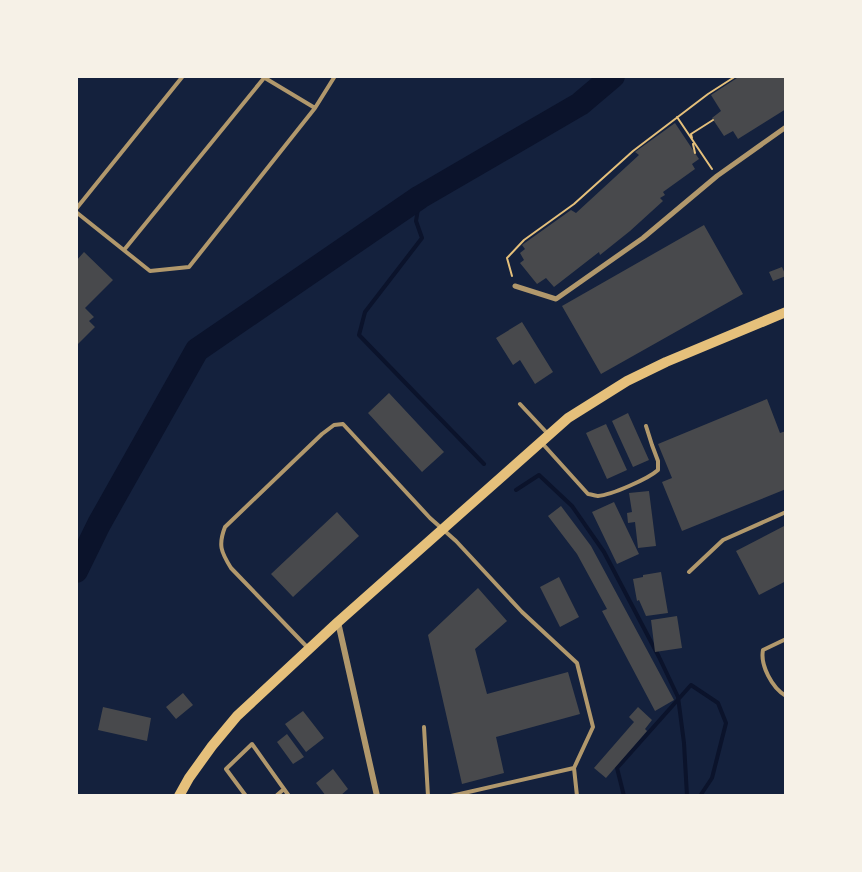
<svg xmlns="http://www.w3.org/2000/svg" width="862" height="872" viewBox="0 0 862 872" font-family="'PT Sans Narrow',sans-serif">
<rect width="100%" height="100%" fill="#14213d"/>
<g fill="none" stroke-linecap="round" stroke-linejoin="round">
<!-- stream -->
<path stroke="#0b132b" stroke-width="4" d="M420 197 416 221 422 238 365 312 359 335 484 464
M516 490 539 475 572 506 604 552 659 657 678 697 684 743 687 796
M624 796 617 768 691 685 718 703 726 723 712 778 700 796"/>
<!-- river -->
<path stroke="#0b132b" stroke-width="24" d="M76 571 99 524 197 350 420 197 580 104 613 76"/>
</g>
<!-- building -->
<path fill="#48494c" d="M740 76H786V109L738 139 733 131 724 136 712 118 721 111 711 95Z
M675 123 699 159 692 164 695 169 663 192 665 195 660 198 663 201 630 231 600 255 599 252 554 287 546 278 537 284 520 263 524 260 520 253 525 249 522 245 571 210 576 213 639 155 635 152Z
M704 225 743 294 601 374 562 306Z
M84 252 113 280 85 308 94 317 89 321 95 327 76 346V261Z
M782 267 786 276 773 281 769 272Z
M522 322 553 372 535 384 520 360 513 365 496 338Z
M389 393 444 452 422 472 368 413Z
M767 399 780 433 786 431V489L682 531 662 482 672 478 658 444Z
M628 413 649 460 633 467 612 421Z
M606 424 627 470 607 479 586 433Z
M649 491 656 546 638 548 635 522 628 523 627 513 632 512 629 493Z
M614 502 639 554 617 564 592 512Z
M561 506 591 546 674 700 655 711 602 611 607 609 577 554 548 516Z
M337 512 359 536 293 597 271 574Z
M786 525V581L759 595 736 551Z
M661 572 668 613 646 616 639 600 637 601 633 579 643 577V575Z
M559 577 579 617 560 627 540 587Z
M478 588 507 621 475 649 487 694 568 672 580 714 496 737 504 773 462 784 428 635Z
M677 616 682 648 655 652 651 620Z
M183 693 193 705 176 719 166 707Z
M103 707 151 718 147 741 98 730Z
M638 707 652 720 645 729 647 731 606 778 594 768 634 722 629 717Z
M303 711 324 738 306 752 285 724Z
M287 734 304 757 293 764 277 742Z
M333 769 348 789 340 796H326L316 783Z"/>
<g fill="none" stroke-linecap="round" stroke-linejoin="round">
<!-- path -->
<path stroke="#e5c07b" stroke-width="2" d="M677 117 712 169
M692 138 691 134 713 120
M693 144 695 153
M512 276 507 258 524 240 574 204 633 151 708 94 736 76"/>
<!-- service -->
<path stroke="#b1986c" stroke-width="4" d="M265 78 315 108
M76 209 183 76
M76 212 150 271 189 267 315 108 335 76
M124 250 264 78
M520 404 548 434
M541 442 588 494C589 494 597 496 598 496 611 495 648 479 658 470V461L652 445 646 426
M689 572 723 540 786 512
M786 639 763 650C760 665 772 688 786 696
M308 648 231 568C221 552 218 545 225 527L322 434 334 425 343 424 430 518 456 541 522 612 577 663 593 727 574 768 577 796
M424 727 428 796
M246 796 226 769 252 744 289 796
M276 796 284 789
M451 796 574 768"/>
<!-- pedestrian -->
<path stroke="#b1986c" stroke-width="5" d="M515 286 556 299 643 238 717 176 786 127"/>
<!-- minor -->
<path stroke="#b1986c" stroke-width="6" d="M338 622 377 796"/>
<!-- secondary -->
<path stroke="#e5c07b" stroke-width="10" d="M179 796 189 778 212 746 237 716 338 622 568 418 627 381 666 362 786 312"/>
<!-- rail -->
<path stroke="#918062" stroke-width="4" d="M784 796 786 795"/>
</g>
<!-- border -->
<rect width="862" height="872" fill="none" stroke="#f6f1e7" stroke-width="156"/>
</svg>
